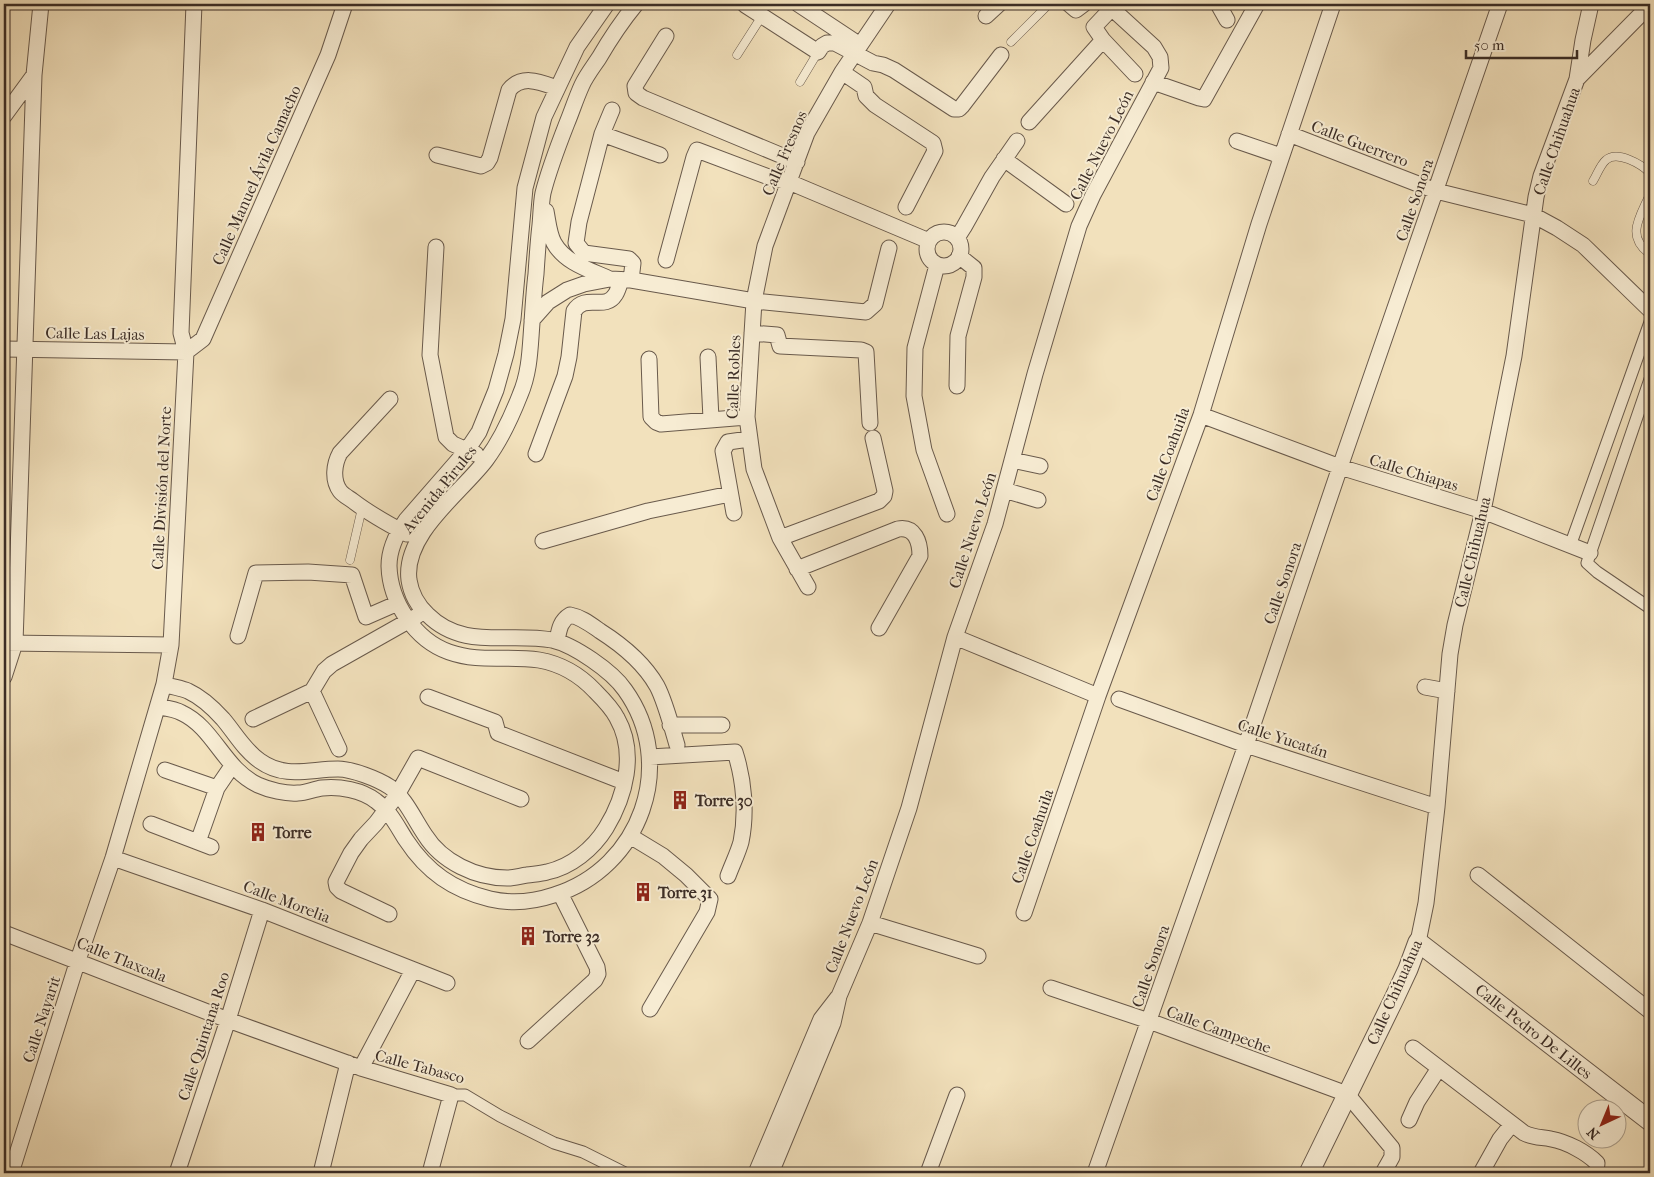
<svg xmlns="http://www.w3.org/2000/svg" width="1654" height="1177" viewBox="0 0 1654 1177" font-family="'IM FELL French Canon',serif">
<rect width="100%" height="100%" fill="#f2e1bc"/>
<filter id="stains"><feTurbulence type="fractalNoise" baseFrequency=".004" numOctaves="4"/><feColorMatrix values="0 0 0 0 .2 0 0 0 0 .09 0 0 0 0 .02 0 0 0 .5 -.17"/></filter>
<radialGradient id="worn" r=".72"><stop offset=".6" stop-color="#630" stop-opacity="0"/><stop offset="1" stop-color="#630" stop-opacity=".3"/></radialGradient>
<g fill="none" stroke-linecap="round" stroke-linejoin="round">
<!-- service casing -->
<g stroke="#695a4c" stroke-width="9">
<path id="service" d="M1011 42 1049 4
M737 55 762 16
M800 82 818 52
M1593 181C1597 175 1600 165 1606 160 1617 150 1641 164 1650 173
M1650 194C1640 217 1625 236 1650 254
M350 560 362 508"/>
</g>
<!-- pedestrian casing -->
<g stroke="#695a4c" stroke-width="13">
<path id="pedestrian" d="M1650 379 1587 563 1597 572 1650 608
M1570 546 1650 322
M451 1095H465L500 1116 554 1143 583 1152 625 1173"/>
</g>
<!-- minor casing -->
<g stroke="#695a4c" stroke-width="17">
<path id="minor" d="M798 4 860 45
M1069 4 1076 10 1084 4
M1218 4 1227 20
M745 5 818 52 822 46 827 43H835L873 63 883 65 894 70 954 109H959L962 106 1001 55
M1112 8 1094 27 1103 40 1135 74
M986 16 999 4
M666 36 635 86 636 93 643 98 797 162
M842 72 864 87 866 96 875 105 933 143 935 151 906 207
M1577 79 1650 5
M1153 82 1199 98 1204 99 1257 4
M612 110 602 134 579 222 576 243 584 253 629 259 633 263 631 280
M4 116 34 75
M1029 122 1103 40
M602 134 660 155
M1289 134 1436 191 1533 215 1557 228 1583 245 1650 310
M1237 141 1281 156
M437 155 481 166 487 163 490 158 509 90C522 74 540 82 557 88
M1004 159 1066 204
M546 211C548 221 549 234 554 243 565 263 590 270 610 279
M927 249a17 17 0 1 1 34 0a17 17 0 1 1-34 0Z
M957 238 964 227 992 177 1017 141
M436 247 430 355 446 437 453 444 476 454
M666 260 694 157 697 150 774 179 789 182 929 241
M937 265 915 348 914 396 924 450 947 514
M532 320 548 302 567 290 584 284 610 279 631 280 754 301 866 312 875 304 889 248
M752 333 777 335 780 346 861 350 866 352 870 423
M4 349 186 352 203 339 328 55 345 4
M708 357 711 419
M649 359 651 417 656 422 661 424 747 417
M957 386 958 336 974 277V268L959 256
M390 399 340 453C334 464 332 480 340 491 343 495 349 498 353 501 370 514 388 524 407 534
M1201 415 1340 467 1483 511 1590 553
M536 454 565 376 569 357 574 311C585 293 605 311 615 295 618 291 619 285 621 281
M1012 460 1040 466
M1004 490 1038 500
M734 513 723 451 728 442 749 439
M780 538 879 501 884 496 885 491 873 438
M543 541 648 511 730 494
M797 569 898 529C915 526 920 542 920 556L879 628
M808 587 780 538 754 469 747 417 754 301 765 246 807 133 842 72 888 4
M238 636 256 573 308 572 352 575 366 617 398 603
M955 637 1098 696
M557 641C559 630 560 621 570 615 581 617 590 624 600 631 622 645 644 663 657 686 665 701 672 728 677 745
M4 643 171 645
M4 677 15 643 34 75 41 4
M164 684C172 687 181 688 188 691 201 697 214 709 223 719 235 733 244 750 260 761 285 779 310 769 338 769 352 769 378 779 390 787 406 799 414 819 425 835 442 862 476 878 507 878 514 878 520 876 527 875 533 874 540 874 547 872 571 867 593 849 606 828 625 797 637 753 617 718 612 708 603 699 595 691 579 674 562 664 539 660 508 655 480 663 449 652 415 640 390 602 389 566 389 550 397 533 406 520L467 450 479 432 496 390 506 354 513 319 525 188 544 117 577 47 607 4
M1425 687 1447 691
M312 691 339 749
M428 697 495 722 498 733 624 782
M1119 699 1246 745 1437 807
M159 707C166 708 175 709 182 713 214 728 224 769 258 785 269 790 286 794 298 793 306 793 314 789 322 788 339 786 362 790 376 801 390 811 397 826 406 840 427 872 453 890 490 899 512 904 533 902 554 895 641 868 678 764 625 690 612 671 574 645 552 640 508 632 463 650 428 615 418 606 411 593 409 580 403 534 461 493 486 460 501 440 511 418 520 395 530 372 530 348 532 323 533 307 534 290 536 274 537 258 538 242 540 225 541 215 541 203 543 193 549 169 558 146 567 123 572 111 576 98 582 85 586 76 593 67 599 58 610 39 622 21 636 4
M253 719 312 691 324 671 332 664 417 616
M670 725H722
M650 757 735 752C744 780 747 813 741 842 738 853 732 865 728 876
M165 770 217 788
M151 824 211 847
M630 836 663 856 686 875 710 899 707 912 650 1009
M198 842 217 788 232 766
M113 858 262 910 447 983
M1478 875 1650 1011
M1024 913 1098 696 1201 415 1259 224 1333 4
M389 914 341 891 337 887 336 882 351 853 361 839 376 823 397 795 418 758 521 799
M870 923 978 956
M4 933 228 1020 361 1068 451 1095 430 1173
M1418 942 1426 903 1437 807 1450 654 1455 625 1483 511 1514 356 1536 197 1541 176 1577 79 1583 40 1591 4
M1051 988 1149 1021 1347 1094 1392 1148V1157L1383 1173
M528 1041 595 980 598 974 597 967 560 893
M1413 1048 1524 1133C1534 1138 1542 1137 1551 1139 1567 1142 1586 1152 1597 1163L1596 1173
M361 1068 413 970
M1409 1120 1417 1102 1439 1068
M11 1173 78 960 113 858 164 684 171 645 186 352 181 333 194 4
M177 1173 228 1020 262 910
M321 1173 348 1063
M756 1173 821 1019 838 997
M771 1173 833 1023 839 996 870 923 909 808 955 637 995 524 1035 374 1079 226 1093 195 1161 68 1160 57 1154 47 1107 4
M928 1173 957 1095
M1095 1173 1246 745 1340 467 1500 4
M1481 1173 1500 1139 1512 1124"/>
</g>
<!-- tertiary casing -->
<g stroke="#695a4c" stroke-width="21">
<path id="tertiary" d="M1309 1173 1394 999 1408 969 1418 942 1650 1121"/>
</g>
<!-- service -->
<use href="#service" stroke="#f7ecd3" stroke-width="8"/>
<!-- pedestrian -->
<use href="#pedestrian" stroke="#f7ecd3" stroke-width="11"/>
<!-- minor -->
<use href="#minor" stroke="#f7ecd3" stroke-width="15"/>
<!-- tertiary -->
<use href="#tertiary" stroke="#f7ecd3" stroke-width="19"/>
</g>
<!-- icons -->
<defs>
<g id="building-bare" transform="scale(1.5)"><path d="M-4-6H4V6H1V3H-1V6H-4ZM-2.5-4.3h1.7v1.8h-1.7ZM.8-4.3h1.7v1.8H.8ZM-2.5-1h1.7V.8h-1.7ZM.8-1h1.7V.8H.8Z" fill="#8f2418" stroke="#f7ecd3" stroke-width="2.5" paint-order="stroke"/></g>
</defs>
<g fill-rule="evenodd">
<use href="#building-bare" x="680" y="800"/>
<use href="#building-bare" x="258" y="832"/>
<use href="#building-bare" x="643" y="892"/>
<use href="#building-bare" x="528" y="936"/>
</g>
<g text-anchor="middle" stroke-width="4" stroke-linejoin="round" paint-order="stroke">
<!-- street labels -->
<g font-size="16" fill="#3b2d26" stroke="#f7ecd3">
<text transform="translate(1556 141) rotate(-71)" y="6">Calle Chihuahua</text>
<text transform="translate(1360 143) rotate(21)" y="6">Calle Guerrero</text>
<text transform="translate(1101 145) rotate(-63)" y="6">Calle Nuevo León</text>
<text transform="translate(784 153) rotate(-67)" y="6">Calle Fresnos</text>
<text transform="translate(256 175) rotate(-66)" y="6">Calle Manuel Ávila Camacho</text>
<text transform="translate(1414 200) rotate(-71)" y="6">Calle Sonora</text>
<text transform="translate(95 333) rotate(1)" y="6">Calle Las Lajas</text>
<text transform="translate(733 377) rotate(-88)" y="6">Calle Robles</text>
<text transform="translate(1167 454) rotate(-70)" y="6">Calle Coahuila</text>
<text transform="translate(1414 472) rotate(17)" y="6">Calle Chiapas</text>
<text transform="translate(161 488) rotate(-87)" y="6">Calle División del Norte</text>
<text transform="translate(439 489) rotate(-51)" y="6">Avenida Pirules</text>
<text transform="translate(972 530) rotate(-72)" y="6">Calle Nuevo León</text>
<text transform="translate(1472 552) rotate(-77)" y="6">Calle Chihuahua</text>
<text transform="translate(1282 583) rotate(-71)" y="6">Calle Sonora</text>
<text transform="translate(1283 738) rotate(18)" y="6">Calle Yucatán</text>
<text transform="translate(1032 836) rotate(-71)" y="6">Calle Coahuila</text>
<text transform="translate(287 901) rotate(21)" y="6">Calle Morelia</text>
<text transform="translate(851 916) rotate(-69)" y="6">Calle Nuevo León</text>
<text transform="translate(122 959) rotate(22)" y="6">Calle Tlaxcala</text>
<text transform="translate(1150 966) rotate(-71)" y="6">Calle Sonora</text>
<text transform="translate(1394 992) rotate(-66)" y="6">Calle Chihuahua</text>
<text transform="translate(41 1019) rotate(-72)" y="6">Calle Nayarit</text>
<text transform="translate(1219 1029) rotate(20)" y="6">Calle Campeche</text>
<text transform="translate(1534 1031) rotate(38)" y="6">Calle Pedro De Lilles</text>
<text transform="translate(203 1036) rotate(-72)" y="6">Calle Quintana Roo</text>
<text transform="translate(420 1066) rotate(15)" y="6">Calle Tabasco</text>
</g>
<!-- poi labels -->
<g font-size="16" font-weight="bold" fill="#3b2d26" stroke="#f7ecd3" text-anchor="start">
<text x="695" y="806">Torre 30</text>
<text x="273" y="838">Torre</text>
<text x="658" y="898">Torre 31</text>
<text x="543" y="942">Torre 32</text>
</g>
</g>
<!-- margin -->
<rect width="1654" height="1177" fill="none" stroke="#f2e1bc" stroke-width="20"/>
<rect x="5" y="5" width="1644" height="1167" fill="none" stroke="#3b2d26" stroke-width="2.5"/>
<rect x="10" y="10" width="1634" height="1157" fill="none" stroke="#3b2d26"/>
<!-- north arrow -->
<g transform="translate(1602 1124) rotate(224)"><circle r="24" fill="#f7ecd3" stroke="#aca08e"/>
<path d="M0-4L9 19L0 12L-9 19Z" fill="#8f2418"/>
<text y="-8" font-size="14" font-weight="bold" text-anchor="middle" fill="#3b2d26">N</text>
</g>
<!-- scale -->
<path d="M1466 50v8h111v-8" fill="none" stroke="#3b2d26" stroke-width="2.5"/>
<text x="1474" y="50" font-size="15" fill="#3b2d26" stroke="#f7ecd3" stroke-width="4" paint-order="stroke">50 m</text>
<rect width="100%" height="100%" filter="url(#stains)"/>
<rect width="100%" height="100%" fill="url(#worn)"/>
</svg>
